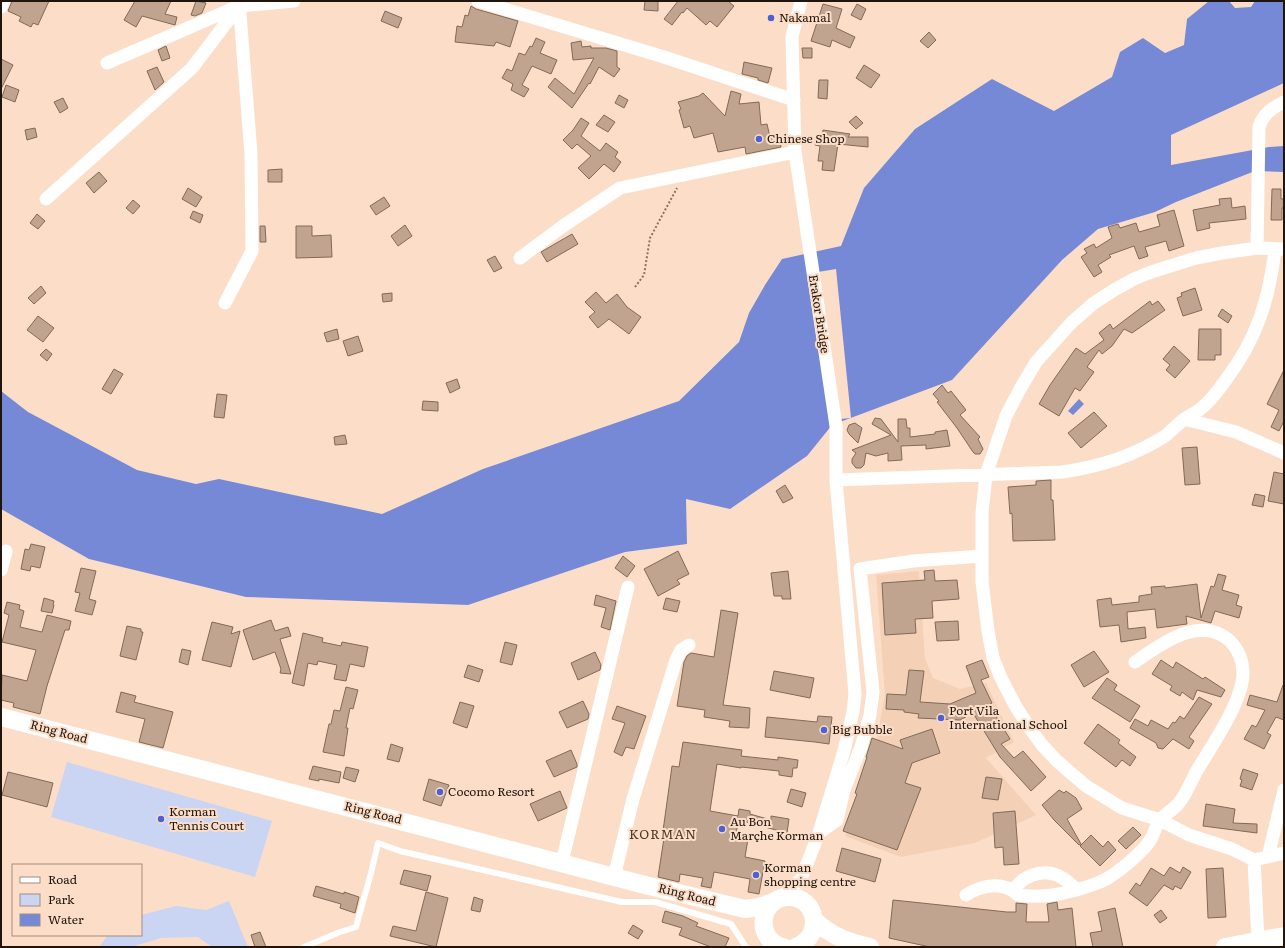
<svg xmlns="http://www.w3.org/2000/svg" width="1285" height="948" viewBox="0 0 1285 948" font-family="Literata,serif">
<rect width="100%" height="100%" fill="#fcdec8"/>
<!-- built -->
<path fill="#f4d0b6" d="M919 571 925 658 933 678 960 689 986 683 1014 742 986 758 1036 815 975 843 901 857 845 836 873 762 885 694 876 575Z"/>
<!-- green -->
<path fill="#cad4f3" d="M67 762 272 821 255 877 51 817Z
M229 901 248 947H212L198 937 161 938 131 947H99L108 935H141V915L176 906 206 910Z"/>
<!-- water -->
<path fill="#7589d7" d="M1209 1H1229L1235 8 1251 7 1255 1H1284V83L1171 135V165L1269 147 1284 146V172L1255 171 1176 202 1155 212 1098 229 1062 260 952 380 832 425 807 456 730 509 686 499 687 544 625 552 468 605 246 597 89 559 1 509V391L28 412 137 470 196 484 219 479 382 514 483 469 679 401 739 342 749 313 765 285 782 259 841 246 864 188 915 129 992 79 1054 111 1112 77 1120 52 1143 38 1165 53 1184 45 1187 19Z
M1079 399 1084 404 1073 415 1068 411Z"/>
<!-- pier -->
<path fill="#fcdec8" d="M836 269 851 418 829 420 812 273Z"/>
<!-- building -->
<path fill="#c0a490" stroke="#836a56" d="M12 1H49L38 25 33 23 31 27 19 21 21 17 8 11Z
M135 1H171L165 14 177 17 175 25 142 16 136 27 124 20Z
M196 1 206 3 202 13 195 16 191 15Z
M645 1H658V11L644 10Z
M678 1H728L734 6 717 27 710 21 706 25 687 8 683 13 682 12 672 25 664 19Z
M823 4 842 9 836 28 855 37 850 48 832 40 830 47 811 41Z
M857 4 866 9 861 20 851 15Z
M471 6 476 9 518 21 510 47 496 42 494 46 455 42 457 26 462 27 465 15 468 16Z
M385 11 402 18 398 28 381 21Z
M929 32 936 40 928 48 920 41Z
M536 38 545 42 540 53 557 60 551 74 532 66 522 85 529 89 524 97 511 90 513 84 502 78 507 69 512 71 519 53 525 55 530 46 532 47Z
M581 41 582 47 591 46V48H606L617 51V67L620 69 614 77 599 67 590 84 589 83 572 108 548 87 555 78 574 94 594 58 573 60 571 43Z
M166 46 170 58 162 61 158 50Z
M802 48H812V58H803Z
M1 59 13 65 1 89Z
M744 62 772 68 768 83 758 80V78L742 74Z
M864 65 880 75 871 88 856 78Z
M157 67 164 82 155 90 147 71Z
M819 80H828L827 99 818 98Z
M6 85 19 90 15 102 2 97Z
M731 91 741 94 739 104 759 102 761 125 767 124 770 137 779 136 781 147 746 154 745 147 718 152 713 133 694 138 690 126 684 128 679 110 681 109 678 102 699 96 703 93 725 116Z
M619 95 628 100 624 108 615 103Z
M63 98 68 108 60 113 54 102Z
M604 115 615 122 608 132 596 125Z
M856 116 863 123 856 129 849 122Z
M581 118 589 123 581 136 600 151 606 143 618 152 615 157 621 162 614 172 604 164 589 179 578 168 591 156 577 144 572 149 563 140 573 130Z
M35 128 37 137 27 140 25 130Z
M823 130 850 134 848 137H868V147L838 144 834 171 822 170 823 161H818L820 146 815 145 816 136 822 137Z
M282 169V182H268V170Z
M99 172 107 181 94 193 86 183Z
M188 188 202 197 196 207 182 199Z
M1272 189H1281V199H1284V208H1282V220H1271Z
M384 197 390 206 376 215 370 206Z
M1231 198 1232 208 1245 206 1246 219 1209 223 1210 228 1197 231 1193 210 1220 205 1219 199Z
M133 200 140 206 133 214 126 208Z
M1174 210 1184 246 1169 251 1166 241 1145 247 1148 256 1139 259 1134 246 1109 255 1111 257 1098 265 1102 272 1094 277 1081 257 1087 253 1084 249 1094 244 1096 248 1112 238 1108 227 1118 224 1120 228 1136 223 1139 232 1160 226 1157 215Z
M193 211 203 215 200 223 190 218Z
M37 214 45 221 38 229 30 223Z
M405 225 412 236 398 246 391 236Z
M260 226H265L266 242H260Z
M296 226H312V236L331 235 332 257 296 258Z
M572 234 578 244 547 262 541 252Z
M495 256 502 268 494 272 487 260Z
M41 286 46 293 34 304 28 298Z
M1195 288 1202 310 1183 316 1177 298 1182 296 1181 293Z
M596 292 606 303 617 294 627 307 641 317 629 334 609 319 598 328 589 317 595 312 585 302Z
M392 293V301L383 302 382 294Z
M1150 301 1152 305 1158 301 1165 310 1132 333 1124 329 1112 346 1102 354 1099 350 1087 367 1094 372 1080 391 1075 388 1059 416 1039 404 1050 385 1076 348 1085 354 1104 340 1099 333 1110 324 1113 329Z
M1222 309 1232 316 1228 323 1218 316Z
M38 316 54 328 43 342 27 330Z
M337 329 339 339 327 342 324 333Z
M1199 329H1221V355H1215V360H1198Z
M358 336 363 351 348 356 343 341Z
M1174 346 1190 361 1175 378 1166 370 1170 365 1163 359Z
M46 349 52 354 47 361 40 355Z
M114 369 123 374 111 394 102 389Z
M1284 370V421L1279 431 1271 427 1279 410 1267 404Z
M457 379 460 388 450 393 446 383Z
M942 385 948 393 951 391 966 410 960 415 980 437 978 439 983 449 980 454H975L973 452 957 428 937 402 939 401 933 394Z
M217 394 227 395 224 418 214 417Z
M423 401 438 402V411L422 410Z
M1094 412 1107 426 1081 448 1068 433Z
M875 418 881 419 898 442V419H906L907 428H910V437L935 434V432L947 430 950 446 926 449V445L901 446 902 460 888 461V453L876 456 866 453 864 465 861 468H856L852 463V459L856 453 852 450 891 435 872 424Z
M855 423 862 428 858 443 849 434 847 430 849 425Z
M345 435 347 444 335 445 334 437Z
M1197 447 1200 484 1185 485 1182 448Z
M1274 472 1284 474V504L1268 501Z
M1051 480V500H1053L1055 540 1013 541 1012 513 1010 514 1008 487 1036 485V481Z
M785 485 793 498 783 503 776 491Z
M1255 494 1265 496 1263 507 1252 505Z
M31 544 45 547 40 568 31 566 30 571 21 569 25 549 29 550Z
M678 551 689 574 677 580 680 584 658 596 644 569Z
M623 556 635 566 627 577 615 568Z
M81 568 96 571 89 599 96 601 92 615 75 611 80 593 75 592Z
M934 570 935 581 957 580 959 599 932 601 933 618 915 619 916 633 885 635 882 583 925 580 924 571Z
M788 571 791 599H782V596H774L771 573Z
M1218 574 1226 576 1222 590 1239 595 1236 605 1242 607 1239 618 1215 611 1211 623 1186 616 1187 624 1157 628 1155 609 1127 612 1128 629 1145 627 1146 638 1121 642 1119 625 1100 627 1097 600 1111 598 1112 605 1139 602V596L1152 594 1151 587 1165 586V588L1197 584 1201 618 1211 586 1214 587Z
M596 595 616 601 610 630 601 627 606 608 594 605Z
M44 598 54 601 53 605H54L52 613 41 611Z
M666 598 680 601 677 612 663 609Z
M7 602 20 605 19 609 24 611 20 627 42 632 47 615 71 621 69 630H65L47 686 40 714 13 707 14 703 1 700 2 675 27 681 36 650 2 642 9 615 4 613Z
M721 610 738 613 723 705 750 708 749 728 729 727 730 721 704 717 705 710 677 706 684 662 687 656 691 653 714 657Z
M271 620 275 631 288 627 291 636 280 639 291 674 280 673 281 669 275 652 253 660 243 630Z
M958 621 959 640 937 641 935 622Z
M212 622 233 627 231 634 240 631 231 667 202 660Z
M127 626 141 629V632H143L136 660 120 656Z
M303 633 323 638 322 642 341 646 342 642 368 647 364 667 350 664 346 681 334 679 337 665 318 661 317 665 308 663 304 686 292 683Z
M505 642 517 645 512 665 500 662Z
M182 649 191 651 188 665 179 662Z
M1094 651 1109 672 1084 687 1071 665Z
M595 652 601 665 600 670 578 680 571 663Z
M982 660 989 677 981 680 992 703 989 705 1010 739 1001 744 1014 758 1023 751 1046 777 1031 791 1000 757 973 713 960 720 918 718 919 714 904 712V710L886 709 887 694 906 695 909 670 924 671 920 702 950 704 976 693 966 666Z
M1161 660 1173 668 1176 662 1203 679 1205 677 1225 690 1221 697 1197 690 1193 700 1182 692 1180 696 1170 690 1172 686 1152 674Z
M468 665 483 670 479 682 464 677Z
M774 671 814 678 810 698 770 690Z
M1107 678 1117 685 1114 690 1140 706 1130 722 1092 698Z
M1283 685 1284 686V720L1276 717 1267 733 1271 735 1264 749 1244 739 1252 725 1256 727 1265 710 1247 705 1250 695 1277 702Z
M346 687 358 690 353 709 350 708 346 728H348L344 756 323 752 329 724H331L334 710 340 711Z
M121 692 136 696 134 702 173 712 163 748 139 742 145 719 116 712Z
M1199 697 1212 704 1189 737 1194 741 1189 749 1173 739 1163 749 1158 748 1156 743 1130 728 1135 719 1148 726 1151 720 1168 729 1173 722 1175 723 1180 716 1184 719Z
M583 701 589 714 588 719 567 728 559 712Z
M460 702 474 706 467 728 453 723Z
M617 706 646 716 634 749 626 747 622 756 614 752 625 723 612 719Z
M818 716 832 717 829 744 815 742 765 737 767 717 817 722Z
M1098 724 1120 740 1118 743 1136 757 1130 766 1122 760 1116 767 1084 743Z
M932 729 940 753 912 763 905 783 921 788 897 850 843 831 857 794 855 793 867 757H866L872 738 903 749 900 740Z
M683 742 742 750 741 756 778 760V757L798 760 797 768H793L792 777 779 775V771L741 767V768L717 764 710 811 738 816 739 809 750 811V814L771 820V816L789 819 787 833 739 820 735 837 748 839 745 857 765 861 759 894 748 892 750 879 714 872 711 888 701 886 703 878 680 874 679 882 658 877 664 838H662L672 766 679 767Z
M391 744 403 748 399 762 387 759Z
M571 750 577 764V767L554 777 546 761Z
M313 766 341 772 339 783 319 779V781L309 779Z
M346 767 359 770 355 782 343 778Z
M1243 769 1258 774 1252 790 1240 786 1242 780 1240 779Z
M8 772 53 783 47 807 2 795Z
M986 777 1002 779 998 800 982 798Z
M429 779 449 785 441 806 423 800Z
M791 789 806 793 802 807 787 802Z
M1059 790 1064 793 1066 791 1076 798 1082 809 1067 819 1081 844 1079 845 1054 820 1042 805Z
M560 791 567 808 538 821 530 804Z
M1206 804 1235 809 1233 823 1257 824V833L1203 826Z
M1015 811 1019 864 1004 865 1003 847 995 848 993 813Z
M1133 827 1141 835 1126 849 1118 841Z
M1091 835 1103 847 1108 841 1116 850 1100 866 1080 846Z
M842 848 881 859 875 882 836 871Z
M1170 867 1180 873 1183 867 1191 872 1181 889 1175 886 1173 890 1164 885 1147 906 1129 893 1136 883 1140 886 1151 868 1164 876Z
M1223 868 1226 917 1208 918 1206 869Z
M404 870 431 876 427 891 400 884Z
M316 886 344 894V892L359 897 355 913 340 908 341 904 313 896Z
M426 892 448 898 436 947 390 936 393 926 416 931Z
M474 897 483 900 480 912 471 910Z
M893 900 1007 912H1016V903L1027 904 1026 922H1049L1047 904 1057 902 1058 910 1072 908 1076 947H930L889 938Z
M1115 908 1123 947H1093L1090 933 1102 931 1098 912Z
M1161 910 1167 918 1160 923 1154 915Z
M665 911 683 916 698 923 696 926 729 938 725 947H711L679 935 682 928 662 922Z
M633 925 643 931 638 939 628 933Z
M260 932 266 947H255L251 935Z"/>
<g fill="none" stroke-linecap="round" stroke-linejoin="round">
<!-- path -->
<path stroke="#867364" stroke-width="2" stroke-dasharray="2 2" stroke-linecap="butt" d="M635 287 644 275 650 238 677 188"/>
<!-- service -->
<path stroke="#fff" stroke-width="6" d="M304 947 340 932 356 927 371 873 378 843 400 851 622 902H655L731 924 746 947"/>
<!-- minor -->
<path stroke="#fff" stroke-width="13" d="M478 1 664 57 794 100
M1 7 4 1
M107 63 239 6 294 1
M46 199 192 68 239 6
M1257 248 1259 127C1263 114 1272 108 1284 102
M1284 249 1257 248 1222 253 1196 258 1151 272 1134 279 1114 290 1094 303 1072 322 1036 362 1019 391 1006 416 986 475 982 513V582L988 631 993 658 1001 678 1016 707 1029 727 1042 745 1057 761 1086 786 1122 808 1160 820 1189 835 1232 849 1254 860 1284 853
M520 258 563 226 620 188 795 152
M225 303 252 251 251 154 239 1
M1184 419 1236 432 1284 453
M836 480 1062 472C1098 467 1134 456 1165 436 1171 431 1177 425 1183 420 1188 416 1194 414 1199 410 1209 403 1218 391 1225 381 1257 339 1269 300 1275 249
M1 570 6 551
M819 833 837 820 844 790 861 747 870 715 873 692 860 569 913 561 982 556
M1268 857 1284 790
M1254 860 1258 941
M562 862 628 587
M614 877 633 799 676 660 681 650 689 645
M1014 890C1022 876 1043 868 1059 876 1066 879 1071 885 1077 890
M966 895C971 892 976 889 981 888 993 884 1009 885 1018 895 1043 898 1059 895 1083 888 1092 885 1100 883 1108 878 1121 870 1143 852 1151 839 1154 833 1156 826 1160 820 1165 814 1173 810 1178 804 1186 795 1191 782 1196 772 1211 747 1242 703 1243 674 1243 662 1239 650 1230 641 1200 614 1161 644 1135 662
M781 898 801 879 819 833 844 751 853 712 855 694 836 480V426L795 152 792 37 801 1"/>
<!-- secondary -->
<path stroke="#fff" stroke-width="18" d="M1 717 645 885 745 909 759 907 773 902
M814 920C831 936 848 942 870 947
M783 947C754 940 759 898 788 897 818 896 824 938 795 947
M1225 947 1284 936"/>
</g>
<!-- markers -->
<g fill="#4c61d6" stroke="#fcdec8" stroke-width="1.5">
<circle cx="771" cy="18" r="4"/>
<circle cx="759" cy="139" r="4"/>
<circle cx="941" cy="718" r="4"/>
<circle cx="824" cy="730" r="4"/>
<circle cx="440" cy="792" r="4"/>
<circle cx="161" cy="819" r="4"/>
<circle cx="722" cy="829" r="4"/>
<circle cx="756" cy="875" r="4"/>
</g>
<g text-anchor="middle" stroke-width="4" stroke-linejoin="round" paint-order="stroke">
<!-- poi labels -->
<g font-size="12" fill="#1f150d" stroke="#fcdec8" text-anchor="start">
<text x="779" y="22">Nakamal</text>
<text x="767" y="143">Chinese Shop</text>
<text x="949" y="715">Port Vila<tspan x="949" dy="14">International School</tspan></text>
<text x="832" y="734">Big Bubble</text>
<text x="448" y="796">Cocomo Resort</text>
<text x="169" y="816">Korman<tspan x="169" dy="14">Tennis Court</tspan></text>
<text x="730" y="826">Au Bon<tspan x="730" dy="14">Marçhe Korman</tspan></text>
<text x="764" y="872">Korman<tspan x="764" dy="14">shopping centre</tspan></text>
</g>
<!-- street labels -->
<g font-size="12" fill="#1f150d" stroke="#fcdec8">
<text transform="translate(819 314) rotate(81)" y="4">Erakor Bridge</text>
<text transform="translate(59 732) rotate(15)" y="4">Ring Road</text>
<text transform="translate(373 813) rotate(14)" y="4">Ring Road</text>
<text transform="translate(687 895) rotate(14)" y="4">Ring Road</text>
</g>
<!-- neighbourhood labels -->
<g font-size="13" letter-spacing="1" fill="#4f3826" stroke="#fcdec8">
<text x="663" y="839">KORMAN</text>
</g>
</g>
<!-- border -->
<rect width="1285" height="948" fill="none" stroke="#1f150d" stroke-width="4"/>
<!-- legend -->
<rect x="12" y="864" width="130" height="72" fill="#fcdec8" stroke="#a48e7d"/>
<rect x="20" y="877" width="20" height="6" fill="#ffffff" stroke="#a48e7d"/>
<text x="48" y="884" font-size="12" fill="#1f150d">Road</text>
<rect x="20" y="894" width="20" height="12" fill="#cad4f3" stroke="#a48e7d"/>
<text x="48" y="904" font-size="12" fill="#1f150d">Park</text>
<rect x="20" y="914" width="20" height="12" fill="#7589d7" stroke="#a48e7d"/>
<text x="48" y="924" font-size="12" fill="#1f150d">Water</text>
</svg>
